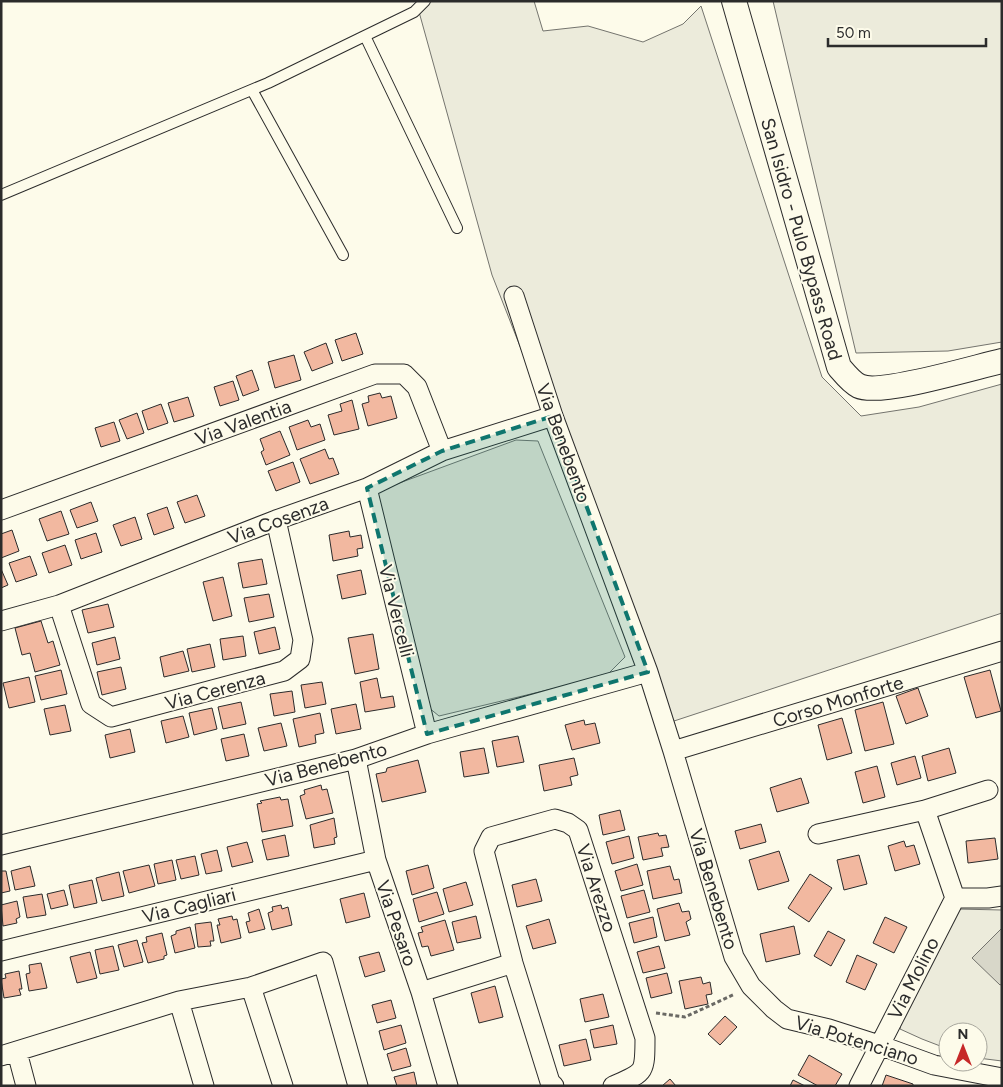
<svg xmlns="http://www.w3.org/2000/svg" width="1003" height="1087" viewBox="0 0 1003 1087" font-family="Figtree,sans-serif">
<rect width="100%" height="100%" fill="#fdfbea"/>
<!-- green -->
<path fill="#ecebdb" stroke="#74746e" d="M416 1H534L543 31 588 26 643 42 683 24 701 6 822 377 861 416 919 407 1002 384V613L668 723 492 275Z
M773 1H1002V342L948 351 856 353Z
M516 440 538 441 625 657 606 676 439 716 428 707 375 492Z
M957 909 1002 910V1061L978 1058V1032H948V1049L922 1039 900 1029 903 1012Z"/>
<!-- water -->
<path fill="#d8d7c9" stroke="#74746e" d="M1002 928V984L1000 985 972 958Z"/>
<!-- building -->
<path fill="#f2b8a0" stroke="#2b2b2b" d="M356 333 363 354 342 361 335 340Z
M326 343 333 363 312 371 304 352Z
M294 355 301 380 275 388 268 362Z
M252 370 259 390 243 396 236 376Z
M233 381 239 400 220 406 214 387Z
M380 393 382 398 391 396 397 418 368 426 362 404 369 402 368 396Z
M188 397 194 416 174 422 168 403Z
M352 400 359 429 334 435 328 415 342 411 340 404Z
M161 404 168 423 148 430 142 411Z
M137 413 144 433 127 439 119 420Z
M308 420 311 427 320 424 325 440 297 450 289 427Z
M114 422 120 441 101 447 95 428Z
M280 431 290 455 266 465 261 452 264 450 260 439Z
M325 449 329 459 333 458 339 474 310 484 300 459Z
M293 462 300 482 276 491 268 471Z
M197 495 205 516 185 523 177 502Z
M91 502 98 521 77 528 70 510Z
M167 507 174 528 154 535 147 514Z
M61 511 69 534 47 541 39 519Z
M135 517 142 539 121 546 113 525Z
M12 530 19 551 1 558V534Z
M349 531 350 537 361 535 363 548 357 549 358 556 333 561 329 535Z
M96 533 102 552 81 559 75 540Z
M65 545 72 565 49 573 42 553Z
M30 556 37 575 16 582 9 563Z
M262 559 267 584 243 588 238 563Z
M1 569 8 585 1 588Z
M361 570 366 594 342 599 337 575Z
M223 577 232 616 213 621 203 582Z
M269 594 274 617 249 622 244 598Z
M108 604 114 627 88 633 82 610Z
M41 621 48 643 53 641 60 665 35 672 30 653 22 655 15 628Z
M275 627 280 649 259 654 254 632Z
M373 634 379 669 355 674 348 638Z
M243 636 246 656 223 660 220 639Z
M115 637 120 659 97 665 92 643Z
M210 644 215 667 192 672 187 649Z
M183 651 189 671 164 677 160 657Z
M121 667 126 689 102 695 97 672Z
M61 670 67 694 41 700 35 676Z
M990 670 1001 711 976 718 964 677Z
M29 677 35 702 9 708 3 683Z
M377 678 381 698 393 696 395 707 365 712 360 682Z
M322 682 326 704 305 708 301 685Z
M918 688 928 716 906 724 896 696Z
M292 691 295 712 274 716 270 694Z
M241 702 246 724 223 729 218 707Z
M883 702 894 744 865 751 855 710Z
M356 704 361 729 336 734 331 709Z
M65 705 71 731 50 735 44 709Z
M212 708 217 729 194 735 189 713Z
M320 713 324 733 315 735 316 743 299 747 293 719Z
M183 716 189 737 166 743 161 721Z
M842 718 852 753 827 760 818 725Z
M584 720 585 725 595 723 600 743 572 750 565 725Z
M281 723 287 746 264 751 258 728Z
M130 729 135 752 110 758 105 735Z
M244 734 249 756 226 761 221 739Z
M518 736 524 762 497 767 492 741Z
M484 748 489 773 464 777 460 752Z
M949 748 956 773 928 781 922 756Z
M915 756 921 778 897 785 891 763Z
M574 758 578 775 570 777 572 785 544 791 539 765Z
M418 760 426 792 382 802 376 774 386 772 387 768Z
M877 766 885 797 863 803 855 772Z
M801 778 809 803 777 812 770 788Z
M321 785 322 790 327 789 333 813 306 819 300 796 305 794 304 790Z
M280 797 281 800 288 799 293 826 262 832 257 804 262 803 260 801Z
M620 810 625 830 603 835 599 815Z
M334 818 337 837 334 838 335 844 314 848 310 825Z
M761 824 766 842 740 849 735 831Z
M658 833 659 836 666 835 669 847 661 848 663 856 643 860 638 837Z
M285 835 289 856 267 860 262 840Z
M629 836 634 858 612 864 606 842Z
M995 838 998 859 968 863 966 841Z
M904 841 906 847 914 845 920 864 895 871 888 846Z
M247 842 253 862 232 867 227 847Z
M217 850 222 871 206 874 201 854Z
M779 851 789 881 758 890 749 860Z
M859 855 867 884 844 890 837 860Z
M195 856 199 875 181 879 176 860Z
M172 860 176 880 158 884 154 864Z
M637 864 643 885 621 891 615 871Z
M149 865 155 886 129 893 123 871Z
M428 865 434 888 412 895 406 871Z
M30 866 35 886 15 890 11 871Z
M670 866 674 880 679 879 682 893 653 899 647 871Z
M1 871H6L10 891 1 893Z
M119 872 124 896 102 901 96 878Z
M810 874 832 888 809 922 788 908Z
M536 879 542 901 517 907 512 885Z
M92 880 97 903 74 908 69 885Z
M466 882 473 905 449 912 443 889Z
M64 890 68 905 51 909 47 894Z
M644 890 650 912 627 918 621 896Z
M437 892 444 914 419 922 413 899Z
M364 893 370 917 346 923 340 899Z
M42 894 46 915 27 918 23 897Z
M17 901 20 917 16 919 17 923 3 926 1 905Z
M679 903 682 912 689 911 691 919 686 922 690 935 665 941 657 909Z
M281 905 282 909 288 907 292 925 272 930 268 913 273 911 272 907Z
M259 909 265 929 249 933 246 922 250 921 248 913Z
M232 916 233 920 237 919 241 938 221 943 217 925H220L218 919Z
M476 916 481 938 457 943 452 922Z
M653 917 657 937 634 943 629 923Z
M885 917 907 927 894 953 873 943Z
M549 919 556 943 533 949 526 926Z
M445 920 454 950 431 956 428 946 422 947 418 933 423 932 421 927Z
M211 922 214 941H210L211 946 198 947 195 924Z
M794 926 800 954 766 962 760 934Z
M190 927 195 948 175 953 171 936 176 934V931Z
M828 931 845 940 831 966 814 956Z
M162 933 167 955 164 956V959L148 963 142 943 147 942 146 937Z
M137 940 143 962 124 967 118 945Z
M113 946 119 970 100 974 95 950Z
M659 946 665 968 643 973 637 952Z
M90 952 97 978 77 983 70 957Z
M379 952 385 971 365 977 359 957Z
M857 955 877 964 865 990 846 982Z
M41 963 47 988 29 991 26 974 30 973 29 965Z
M19 971 22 989H19L21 995 4 998 1 979 6 978 5 974Z
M667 973 672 993 651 998 646 978Z
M701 977 703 984 710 982 712 994 706 995 708 1004 685 1009 679 981Z
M495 986 503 1017 479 1023 471 993Z
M603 994 609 1017 585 1022 580 999Z
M391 1000 396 1018 377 1023 372 1005Z
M725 1016 737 1027 720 1045 708 1034Z
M401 1025 406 1043 384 1050 379 1031Z
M613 1025 617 1044 594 1048 590 1030Z
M586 1039 591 1060 564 1066 559 1045Z
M406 1048 411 1066 392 1071 387 1054Z
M809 1055 842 1074 835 1086H818L798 1075Z
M414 1072 417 1086H397L394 1077Z
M886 1075 913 1084V1086H882Z
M670 1079 676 1086H662Z
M793 1080 805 1086H790Z"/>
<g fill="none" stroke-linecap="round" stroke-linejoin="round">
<!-- service casing -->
<g stroke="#2b2b2b" stroke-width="12">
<path id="service" d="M365 36 457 228
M252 90 343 255
M1 195 268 83 414 12 425 1"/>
</g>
<!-- minor casing -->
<g stroke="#2b2b2b" stroke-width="21">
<path id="minor" d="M514 296 553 416 648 672 673 751 734 957 751 986 774 1009 787 1019 829 1029 879 1045 934 1065 1002 1078
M367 488 427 734
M1 510 375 374H404L417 387 442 451
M59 605 91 704 111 717 284 671 300 659 303 640 276 520
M1 621 59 605 276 520 367 488 442 451 553 416
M673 751 1002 651
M356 759 376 860 421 992 448 1086
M818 834 925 810 988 790
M1 845 356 759 427 734 648 672
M955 898H988L1002 896
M1 951 376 860
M251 987 283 1086
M421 992 513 963
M179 1001 204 1086
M17 1052 26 1086
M1 1056 179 1001 251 987 323 962 358 1086
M554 1086 550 1082 513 963 484 851 491 837 555 819 568 823 578 830 645 1038C645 1074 645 1072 613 1086
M859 1086 955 898 925 810"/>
</g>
<!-- tertiary casing -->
<g stroke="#2b2b2b" stroke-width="26">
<path id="tertiary" d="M734 1 839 367C845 374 851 382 859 386 880 396 975 367 1002 361"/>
</g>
<!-- path -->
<path stroke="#6a6964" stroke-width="3" stroke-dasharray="4 2.5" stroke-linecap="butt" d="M656 1013 685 1017 735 994"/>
<!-- service -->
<use href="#service" stroke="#fdfbea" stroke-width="10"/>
<!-- minor -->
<use href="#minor" stroke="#fdfbea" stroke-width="19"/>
<!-- tertiary -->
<use href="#tertiary" stroke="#fdfbea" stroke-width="24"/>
</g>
<!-- marked area -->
<path fill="#0f766e" fill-opacity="0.2" stroke="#0f766e" stroke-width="4" stroke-dasharray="10 6" stroke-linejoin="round" d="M553 416 648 672 427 734 367 488 442 451Z"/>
<g text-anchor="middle" stroke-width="4" stroke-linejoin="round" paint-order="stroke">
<!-- street labels -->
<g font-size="19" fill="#2b2b2b" stroke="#fdfbea">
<text transform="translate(802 239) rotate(74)" y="7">San Isidro - Pulo Bypass Road</text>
<text transform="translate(243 422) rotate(-20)" y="7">Via Valentia</text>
<text transform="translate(564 443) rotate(70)" y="7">Via Benebento</text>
<text transform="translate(278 520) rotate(-20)" y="7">Via Cosenza</text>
<text transform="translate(397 611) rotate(76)" y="7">Via Vercelli</text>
<text transform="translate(215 690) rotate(-15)" y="7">Via Cerenza</text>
<text transform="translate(838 701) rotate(-17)" y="7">Corso Monforte</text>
<text transform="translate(326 764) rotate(-15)" y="7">Via Benebento</text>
<text transform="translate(597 888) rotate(72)" y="7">Via Arezzo</text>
<text transform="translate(714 889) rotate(73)" y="7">Via Benebento</text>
<text transform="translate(189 905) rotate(-14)" y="7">Via Cagliari</text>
<text transform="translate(397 923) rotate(71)" y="7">Via Pesaro</text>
<text transform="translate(913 978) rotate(-63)" y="7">Via Molino</text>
<text transform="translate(857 1040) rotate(17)" y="7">Via Potenciano</text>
</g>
</g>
<!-- border -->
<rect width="1003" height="1087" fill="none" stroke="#2b2b2b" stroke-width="5"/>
<!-- north arrow -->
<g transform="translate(963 1047)"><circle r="24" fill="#fdfbea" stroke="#a9a89e"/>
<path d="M0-4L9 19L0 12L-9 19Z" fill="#c62828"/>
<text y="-8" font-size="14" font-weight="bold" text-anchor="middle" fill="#2b2b2b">N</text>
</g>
<!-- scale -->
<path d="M828 38v8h158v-8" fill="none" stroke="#2b2b2b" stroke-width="2.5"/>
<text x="836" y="38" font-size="15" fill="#2b2b2b" stroke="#fdfbea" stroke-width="4" paint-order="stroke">50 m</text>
</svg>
